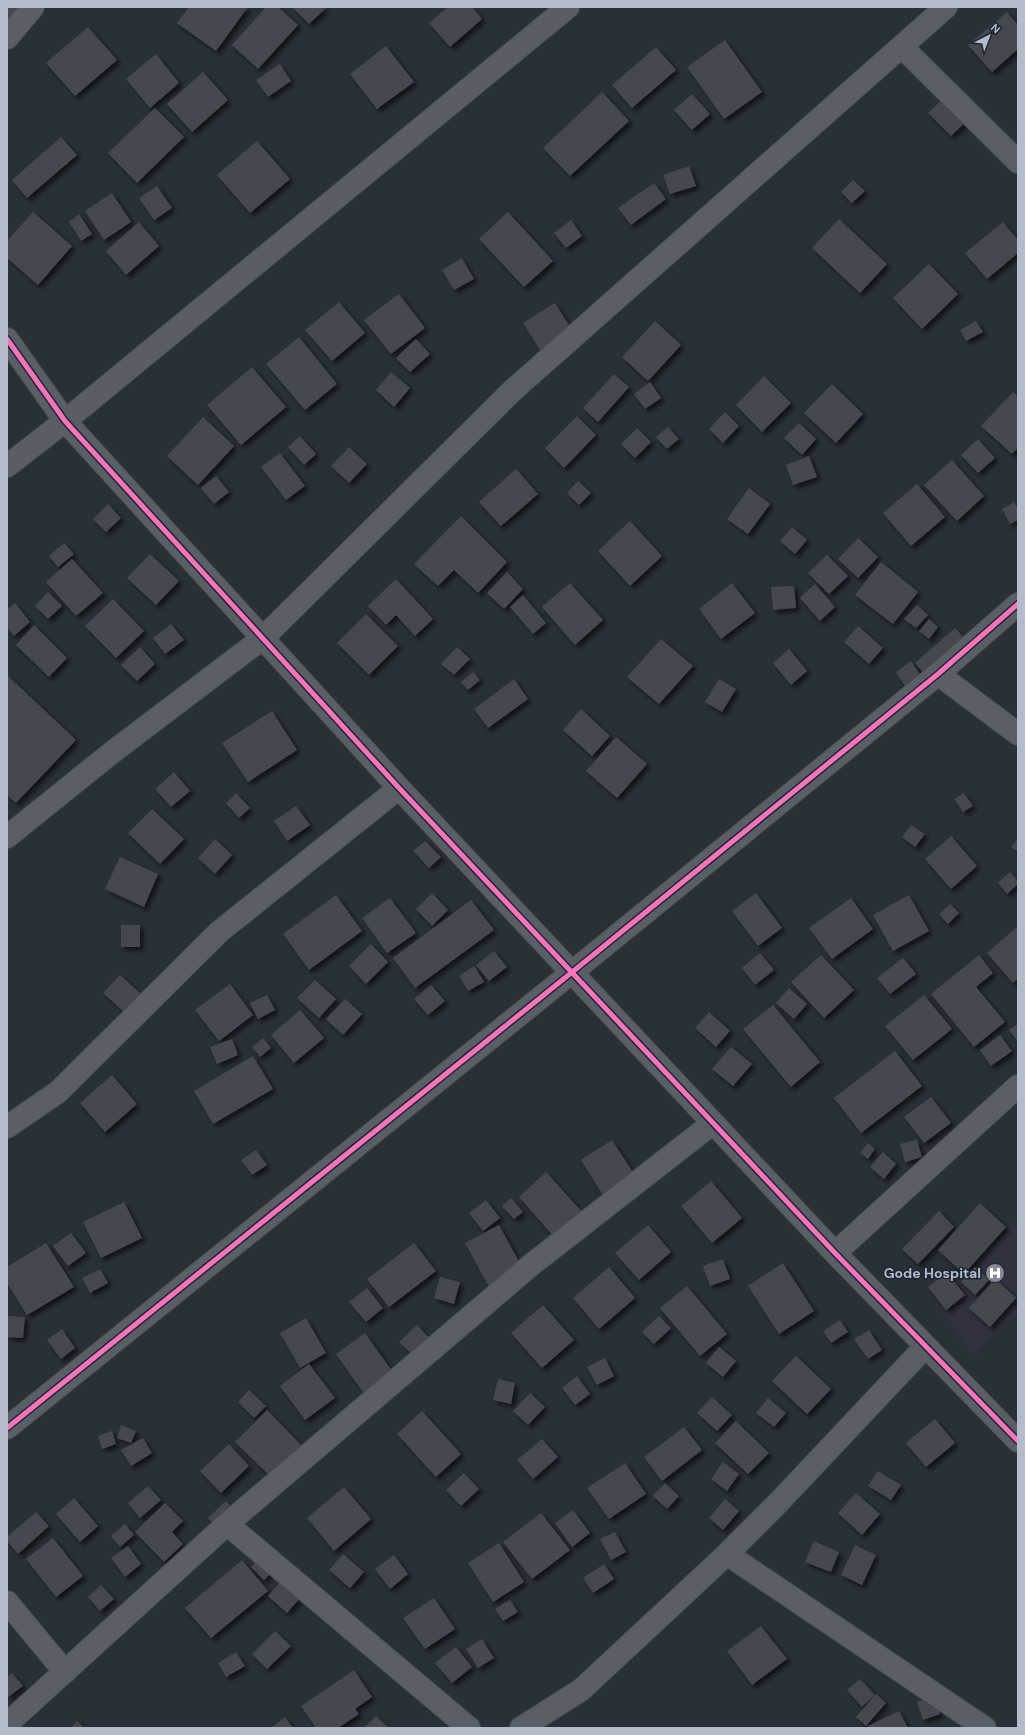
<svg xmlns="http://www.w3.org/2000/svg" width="1025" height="1735" viewBox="0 0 1025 1735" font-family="'DM Sans',sans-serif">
<defs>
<filter id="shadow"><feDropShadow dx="3.5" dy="3.5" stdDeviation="2" flood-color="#0009"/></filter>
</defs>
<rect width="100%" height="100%" fill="#2a3038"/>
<!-- medical -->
<path fill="#31303e" d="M1018 1219V1314L1003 1323 975 1354 966 1346 939 1308 960 1288Z"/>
<!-- building -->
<path fill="#444950" filter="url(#shadow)" d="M7 7H25L7 30Z
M189 7H248L216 51 177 23Z
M266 7H278L298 25 258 69 232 45Z
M292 7H327L309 24Z
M448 7H472L482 19 450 47 429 23Z
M1007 12 1018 25V49L992 72 968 45Z
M88 27 117 60 75 96 46 63Z
M725 40 762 92 724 119 687 67Z
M386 46 414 82 377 109 350 74Z
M656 47 676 70 632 108 612 85Z
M156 54 179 83 150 108 126 79Z
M280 64 291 81 268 97 256 80Z
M203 72 228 100 192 132 167 104Z
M602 92 629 121 570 176 543 148Z
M692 94 710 114 692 130 674 110Z
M945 97 968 120 951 136 928 113Z
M155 108 184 137 137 183 108 153Z
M61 137 77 155 27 198 12 180Z
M257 141 290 179 250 213 217 175Z
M689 166 696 186 670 194 663 175Z
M853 180 865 191 852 203 841 192Z
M654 183 666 199 631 225 618 208Z
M157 186 172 208 154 220 139 198Z
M112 193 131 222 104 240 85 211Z
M33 212 72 246 38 285 7 258V241Z
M508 212 553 261 524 287 479 239Z
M79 214 92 234 81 241 69 222Z
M839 219 887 264 860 293 812 248Z
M571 220 582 236 566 248 554 233Z
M139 222 159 246 126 275 106 251Z
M1003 222 1018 240V253L987 279 965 253Z
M462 258 474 279 454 290 442 270Z
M929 264 958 294 922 329 893 298Z
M399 294 425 328 391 354 364 320Z
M339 302 365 333 332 361 305 330Z
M555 303 572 330 540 350 523 323Z
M655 321 681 345 648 381 622 357Z
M976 321 983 332 966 341 960 330Z
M299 337 337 384 305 410 266 364Z
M416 339 430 354 410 372 396 358Z
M252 367 286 407 241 445 207 405Z
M391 372 410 388 394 407 376 390Z
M614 374 629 387 598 422 583 408Z
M764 376 791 403 762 432 736 405Z
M650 382 661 398 645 409 634 394Z
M832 384 863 414 836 443 804 413Z
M1013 392 1018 396V448L1012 454 981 426Z
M725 412 739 426 723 443 709 429Z
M577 416 596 435 564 468 545 448Z
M203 417 234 446 198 485 167 456Z
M799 423 816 439 802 455 784 438Z
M668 427 679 439 667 449 656 437Z
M637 428 651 442 635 458 621 444Z
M300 436 316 454 304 465 288 447Z
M978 439 995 458 978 473 961 455Z
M349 447 367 464 349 483 331 466Z
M280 453 305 486 286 500 261 467Z
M809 456 817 477 793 485 786 465Z
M952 460 984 496 957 521 924 485Z
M516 469 538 494 501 526 479 502Z
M216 476 229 492 214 504 201 488Z
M578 481 591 493 579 505 567 493Z
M917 484 945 517 911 546 883 513Z
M749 488 770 504 748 534 727 519Z
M1014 502 1018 508V520L1010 524 1002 509Z
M108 504 121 518 106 532 93 519Z
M461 516 507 562 478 593 454 570 438 586 414 564Z
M630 521 662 556 630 586 598 551Z
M792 527 807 540 795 554 780 541Z
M858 538 878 557 858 578 838 559Z
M64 543 74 554 58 567 49 556Z
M150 554 179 581 156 605 127 578Z
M827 555 848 576 829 594 808 573Z
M72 559 103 593 76 616 46 582Z
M881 562 918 592 893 624 855 595Z
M507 572 523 589 504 609 487 593Z
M396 579 433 619 415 636 396 615 386 625 368 606Z
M570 583 603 620 575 645 542 607Z
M732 583 755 613 721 639 699 609Z
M815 584 835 607 820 621 800 598Z
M794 586 796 608 773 610 771 587Z
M48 592 62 606 48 619 35 606Z
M523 595 546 623 533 634 510 607Z
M113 599 144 631 116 658 85 626Z
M15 603 30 622 14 636 7 627V610Z
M917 605 928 615 916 628 904 619Z
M366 614 398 646 369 675 337 643Z
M929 619 938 627 929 639 919 631Z
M171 624 184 640 165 654 153 638Z
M34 625 67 658 49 677 16 645Z
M858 626 883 648 869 664 844 642Z
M955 628 967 641 927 677 915 663Z
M661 639 693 666 659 704 627 677Z
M140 647 155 664 137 681 121 665Z
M457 647 470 659 454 675 441 664Z
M789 649 807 671 791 685 773 663Z
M911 661 923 679 907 689 896 672Z
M473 672 480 680 468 690 461 682Z
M7 675 76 740 16 803 7 795Z
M514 679 528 699 488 728 474 709Z
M719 679 736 689 722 712 705 702Z
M581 709 610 736 592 756 563 730Z
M272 711 297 750 248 782 222 743Z
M616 737 647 764 617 798 586 771Z
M174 772 190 791 171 807 155 789Z
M236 793 250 808 239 818 226 803Z
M964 793 973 806 963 812 954 799Z
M296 806 310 825 287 841 274 821Z
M152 809 184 839 160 864 128 833Z
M911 825 925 834 915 847 902 837Z
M951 836 977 866 951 889 925 859Z
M215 839 232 855 215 874 198 858Z
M1018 839V852L1011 847Z
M425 841 441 857 429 868 413 851Z
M120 857 158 874 144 907 105 889Z
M1010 872 1018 881V884L1007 894 998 883Z
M432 893 448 910 432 926 416 909Z
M756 893 782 928 758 946 732 911Z
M336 895 362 931 309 970 283 934Z
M909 895 929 931 893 951 873 915Z
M390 898 416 933 387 953 362 918Z
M851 898 873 929 832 959 809 928Z
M471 900 494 930 415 988 393 958Z
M950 904 959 913 948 924 939 914Z
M121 925H140V947H121Z
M1018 926V979L1013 983 987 953Z
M371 944 388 962 366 984 349 966Z
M494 951 507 967 489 981 476 965Z
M760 953 774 970 755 985 742 968Z
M821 955 854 990 824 1018 791 982Z
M979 955 993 973 976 987 1005 1022 974 1047 931 994Z
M903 958 916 974 890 994 877 978Z
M474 966 484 982 468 991 459 976Z
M120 975 141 994 124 1012 103 993Z
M315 980 336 999 319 1018 297 998Z
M230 984 253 1015 219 1041 195 1010Z
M431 985 445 1001 428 1015 414 999Z
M789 988 807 1004 794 1019 776 1003Z
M267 995 275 1010 258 1019 250 1003Z
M924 995 952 1029 913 1060 885 1026Z
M345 999 362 1014 343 1035 326 1019Z
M773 1005 820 1062 791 1087 743 1029Z
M300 1010 324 1038 294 1063 271 1035Z
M709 1012 730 1031 716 1047 695 1028Z
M1018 1024V1042L1009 1030Z
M1000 1035 1012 1051 991 1066 980 1050Z
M263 1038 271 1048 260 1057 252 1047Z
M232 1039 238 1055 217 1064 210 1047Z
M731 1047 752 1064 733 1086 712 1069Z
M895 1051 922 1086 861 1133 834 1098Z
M253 1056 273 1089 213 1124 194 1091Z
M112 1075 137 1104 105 1132 80 1103Z
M931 1097 951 1123 924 1143 904 1117Z
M612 1140 638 1180 606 1200 581 1160Z
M917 1140 922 1157 905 1162 900 1144Z
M868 1143 875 1149 868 1159 860 1153Z
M256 1150 267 1165 252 1175 241 1160Z
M883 1152 896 1164 884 1179 870 1167Z
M546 1172 583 1213 555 1238 519 1197Z
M711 1181 742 1218 712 1243 681 1206Z
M511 1198 523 1212 514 1219 502 1206Z
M486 1200 500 1218 483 1231 469 1213Z
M124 1202 142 1238 101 1258 83 1222Z
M980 1203 1006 1227 964 1274 938 1250Z
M939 1211 954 1227 918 1264 902 1249Z
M499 1225 522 1267 488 1285 465 1243Z
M648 1225 671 1252 639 1280 615 1253Z
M71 1233 86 1253 68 1266 53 1246Z
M46 1243 74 1287 27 1315 7 1283V1267Z
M414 1243 436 1271 389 1307 367 1279Z
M723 1259 730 1279 710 1286 703 1266Z
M783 1263 814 1311 779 1334 748 1286Z
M609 1267 635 1298 599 1329 573 1298Z
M975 1267 989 1280 975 1295 961 1282Z
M100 1269 108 1283 90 1293 82 1278Z
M946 1272 965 1295 946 1310 928 1287Z
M440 1277 460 1282 454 1304 434 1298Z
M995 1279 1016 1298 990 1327 969 1308Z
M687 1286 727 1334 700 1356 660 1308Z
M367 1288 383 1308 366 1322 349 1302Z
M543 1305 574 1340 542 1368 511 1333Z
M8 1316 25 1317 23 1338 7 1337Z
M659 1316 671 1328 654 1344 642 1332Z
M306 1318 326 1353 300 1368 280 1333Z
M840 1320 848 1332 831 1343 823 1331Z
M417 1325 433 1342 416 1358 399 1342Z
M62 1329 75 1348 61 1359 47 1340Z
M869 1330 882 1350 868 1359 854 1339Z
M365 1333 392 1371 363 1392 336 1354Z
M719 1347 736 1361 723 1377 706 1363Z
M796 1356 831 1389 807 1414 772 1381Z
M605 1358 614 1376 597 1385 587 1367Z
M309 1364 335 1398 305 1420 280 1386Z
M577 1376 590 1394 575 1405 562 1388Z
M498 1379 515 1383 511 1404 493 1400Z
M249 1390 266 1406 254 1418 238 1402Z
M530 1393 545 1407 528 1425 513 1411Z
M712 1397 732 1415 717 1431 697 1413Z
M768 1398 786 1413 774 1427 756 1413Z
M267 1410 304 1448 273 1479 235 1442Z
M422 1411 461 1454 436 1477 397 1434Z
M935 1419 955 1443 926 1467 906 1443Z
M736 1421 769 1453 748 1474 715 1443Z
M121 1425 136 1431 131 1443 117 1438Z
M684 1427 702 1450 662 1481 644 1457Z
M112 1431 116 1444 102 1449 98 1436Z
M143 1438 152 1453 131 1466 121 1450Z
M542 1439 558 1457 533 1479 517 1460Z
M229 1444 249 1466 221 1493 200 1471Z
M723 1462 739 1474 727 1491 711 1479Z
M625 1463 646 1494 609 1519 587 1488Z
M878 1471 901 1485 891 1500 868 1486Z
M464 1473 479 1489 461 1506 446 1490Z
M665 1483 679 1496 667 1509 653 1496Z
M148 1486 161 1500 140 1518 128 1503Z
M344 1487 371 1519 334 1551 307 1518Z
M856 1493 880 1514 862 1535 838 1513Z
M74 1498 98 1526 80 1542 56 1514Z
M725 1499 739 1511 723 1530 709 1518Z
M226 1501 239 1516 222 1533 208 1518Z
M165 1503 183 1521 172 1532 183 1544 164 1562 135 1532Z
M573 1510 590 1533 572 1547 555 1523Z
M36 1512 49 1526 18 1554 7 1541V1537Z
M541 1513 570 1550 532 1579 503 1542Z
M125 1524 134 1535 120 1547 111 1536Z
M615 1532 626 1552 611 1560 600 1539Z
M53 1538 83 1576 56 1597 26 1559Z
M814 1541 839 1552 831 1572 805 1562Z
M499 1543 524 1582 493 1602 468 1563Z
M855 1545 876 1555 862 1585 841 1575Z
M128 1546 141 1564 125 1577 111 1558Z
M343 1554 364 1572 350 1588 329 1570Z
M394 1555 408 1574 390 1589 375 1569Z
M261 1558 273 1571 264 1580 251 1567Z
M242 1560 268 1591 211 1638 185 1608Z
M604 1564 614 1579 593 1593 583 1578Z
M282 1580 301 1597 287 1613 268 1596Z
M101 1585 114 1599 100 1611 88 1597Z
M434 1598 455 1629 425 1649 403 1618Z
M510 1600 518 1612 503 1621 495 1609Z
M761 1626 787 1659 752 1685 727 1651Z
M275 1631 291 1646 267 1669 252 1654Z
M482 1639 494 1658 478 1668 466 1649Z
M456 1647 472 1667 452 1683 435 1663Z
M236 1652 245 1666 226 1677 218 1663Z
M354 1670 372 1697 355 1709 359 1714 338 1728H316L301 1706Z
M12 1673 23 1686 7 1698V1677Z
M860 1679 875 1695 862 1707 847 1690Z
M876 1694 886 1703 866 1726 856 1717Z
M933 1696 940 1714 923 1720 917 1702Z
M899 1711 908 1728H869L868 1726Z
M376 1716 389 1728H366L365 1727Z
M285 1717 293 1728H273L272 1727Z
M77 1721 84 1728H70Z"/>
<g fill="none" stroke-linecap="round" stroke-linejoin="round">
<!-- street casing -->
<g stroke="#484c53" stroke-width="24">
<path id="street" d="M7 38 33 7
M902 47 1018 162
M7 339 65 421 399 788 835 1253 1018 1441
M938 674 1018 734
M7 837 110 754 263 638 512 391 946 7
M7 1127 58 1092 219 932 399 788
M835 1253 1018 1086
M7 1428 571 973 938 674 1018 604
M227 1524 469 1728
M727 1554 985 1728
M7 1602 65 1672
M7 1724 227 1524 531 1265 713 1123
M521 1728 581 1690 727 1554 778 1503 925 1347"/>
</g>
<!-- secondary casing -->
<g stroke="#484c53" stroke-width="24">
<path id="secondary" d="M7 466 65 421 568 7"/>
</g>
<!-- street -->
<use href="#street" stroke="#5a5e66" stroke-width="22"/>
<!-- secondary -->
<use href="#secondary" stroke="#595d64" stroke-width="22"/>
<!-- cycleway casing -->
<g stroke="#1d2633" stroke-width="8">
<path id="cycleway" d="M7 339 65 421 399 788 835 1253 1018 1441
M7 1428 571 973 938 674 1018 604"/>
</g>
<!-- cycleway -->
<use href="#cycleway" stroke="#fb73b8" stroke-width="5"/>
</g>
<!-- icons -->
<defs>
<g id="hospital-disc" transform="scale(1)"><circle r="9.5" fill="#848b96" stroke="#1d2633"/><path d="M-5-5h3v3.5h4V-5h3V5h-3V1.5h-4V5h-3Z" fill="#fff"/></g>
</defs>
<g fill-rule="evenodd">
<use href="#hospital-disc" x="995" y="1273"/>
</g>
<g text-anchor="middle" stroke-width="3" stroke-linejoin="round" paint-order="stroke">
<!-- poi labels -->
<g font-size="14" font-weight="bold" fill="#b4bcc9" stroke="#1d2633" text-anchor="end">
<text x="981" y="1278">Gode Hospital</text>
</g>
</g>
<!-- border -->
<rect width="1025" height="1735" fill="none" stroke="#b4bcc9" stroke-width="16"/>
<!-- north arrow -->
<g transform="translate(989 36) rotate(42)" stroke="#1d2633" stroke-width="3" paint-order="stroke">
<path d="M0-3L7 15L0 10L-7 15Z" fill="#b4bcc9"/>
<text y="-6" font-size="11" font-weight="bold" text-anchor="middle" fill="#b4bcc9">N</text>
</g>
</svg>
